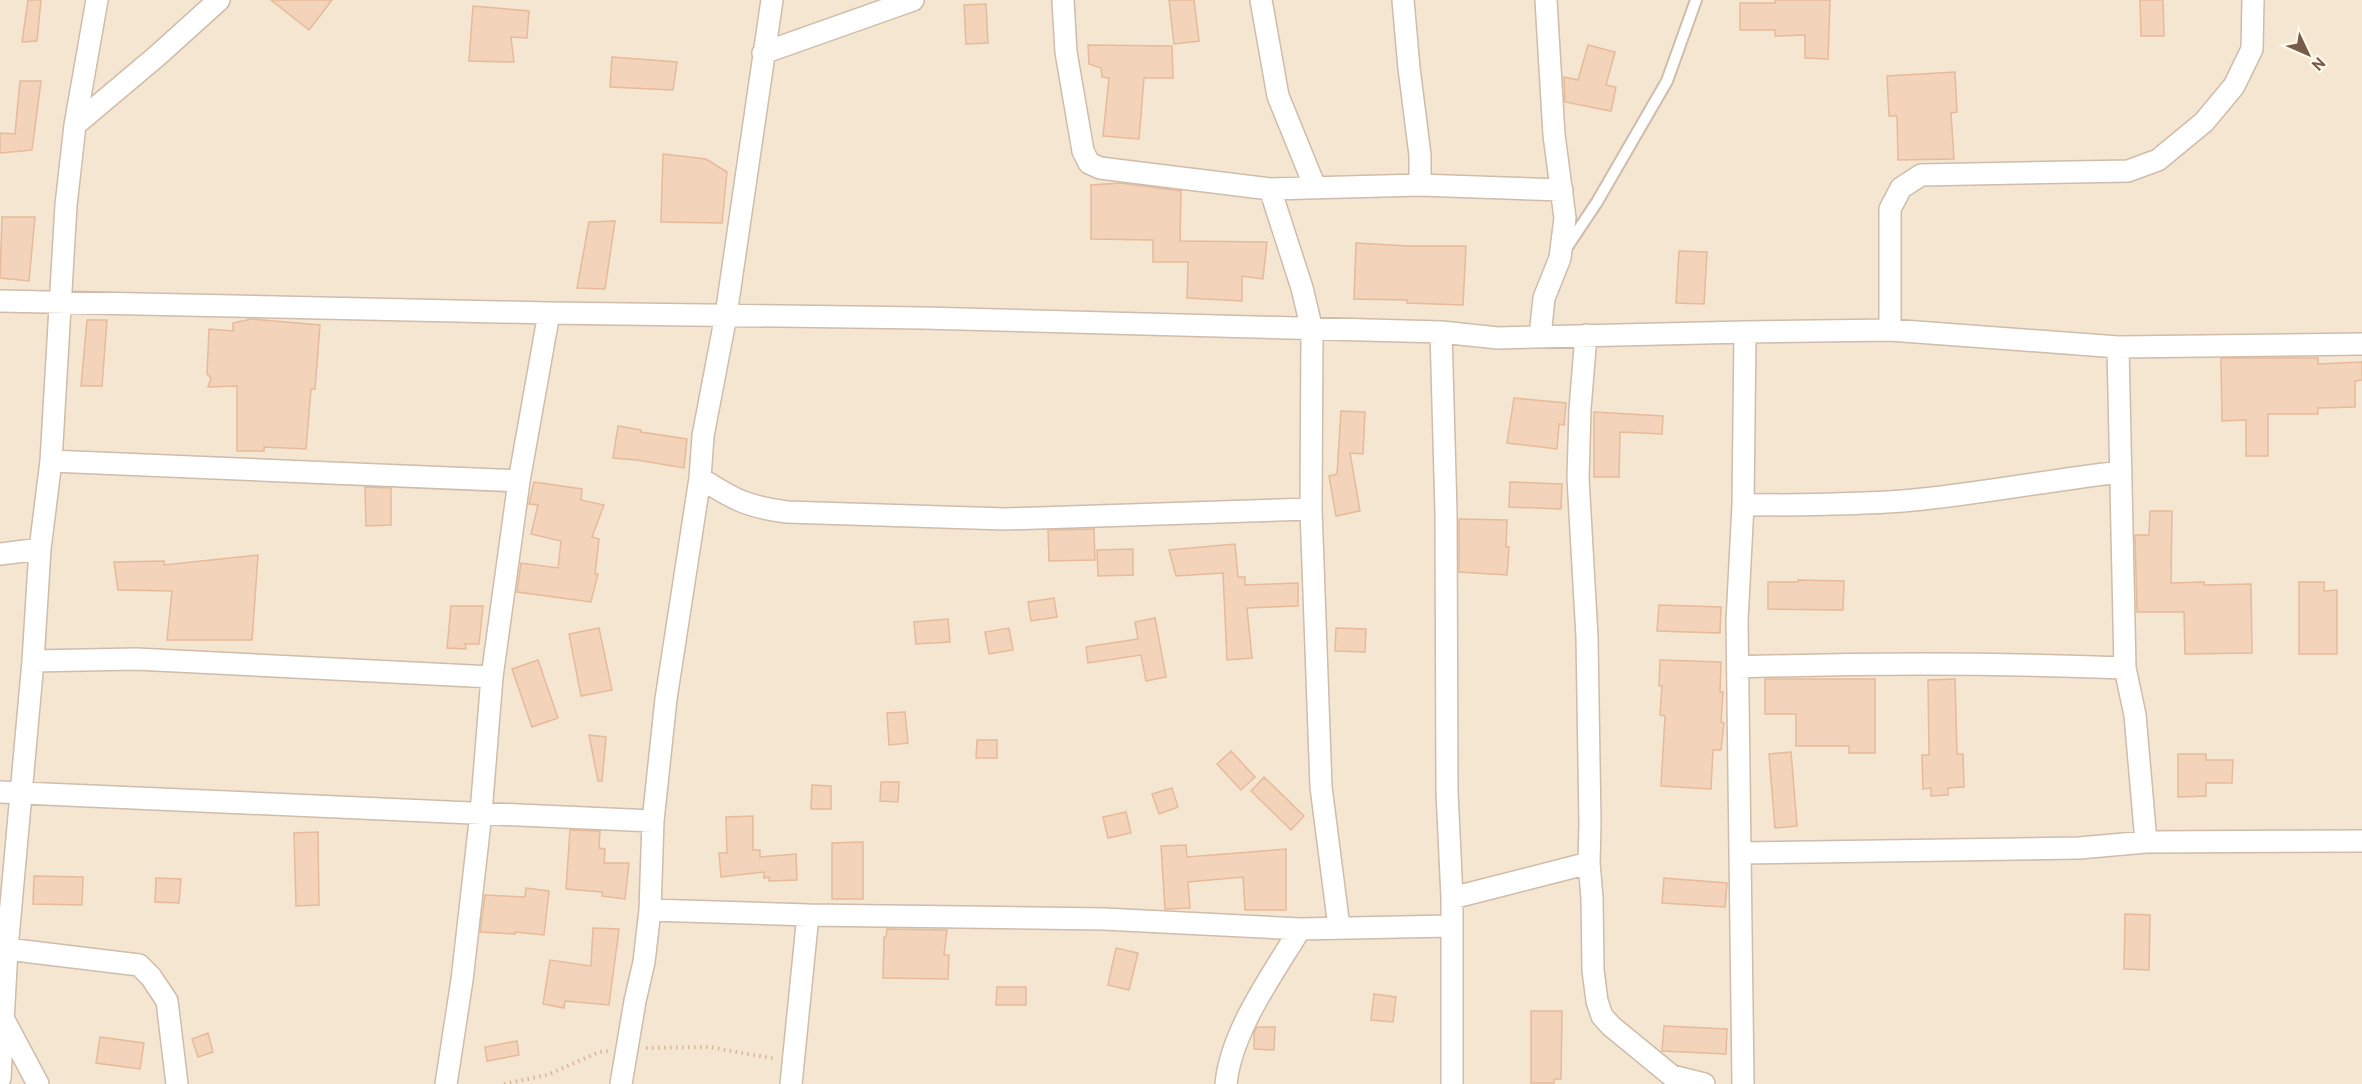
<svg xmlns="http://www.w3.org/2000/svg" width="2362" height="1084" viewBox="0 0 2362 1084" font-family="Overpass,sans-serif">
<rect width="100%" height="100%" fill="#fdf4e4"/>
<!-- residential -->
<path fill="#f5e6d2" d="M0 0H2362V1084H0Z"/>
<!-- building -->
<path fill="#f3d3ba" stroke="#e6ba9a" stroke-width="1.5" d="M28 0H41L37 41 22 42Z
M271 0H332L309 30Z
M1169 0H1194L1199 41 1174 44Z
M1775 0H1830L1828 59 1805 58V35L1775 36V30H1740V3H1775Z
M2140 0H2163L2164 36H2141Z
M986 4 988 43 966 44 964 5Z
M473 6 529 11 527 38 511 37 514 62 469 61Z
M1088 45 1172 46 1173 78H1144L1139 139 1103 136 1109 78 1102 77 1101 68 1089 64Z
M1588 45 1615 52 1606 85 1616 87 1611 111 1565 102 1564 77 1578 80Z
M612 57 677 62 673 90 610 87Z
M1955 72 1957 112 1951 113 1954 159 1898 160 1897 116H1889L1887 76Z
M20 81H41L32 150 0 153V133L15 134Z
M663 154 706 159 727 172 722 223 661 222Z
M1120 183 1181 191 1180 241 1267 242 1263 279 1242 276V301L1187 298 1188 262H1153V240L1091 239V185Z
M2 217H35L29 281 0 278Z
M615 221 605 289 577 288 589 222Z
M1356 243 1409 246H1466L1463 305 1407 303V300L1354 299Z
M1679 251 1707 252 1704 304 1676 303Z
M251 319 320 325 315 389H311L306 449 264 447V451H237V386L208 387 211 378 207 374 209 329 233 331V323Z
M87 320H107L102 386H81Z
M2221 358H2318V364L2362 362V380L2355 381V407L2318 408V414H2268V456H2246V420L2222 421Z
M1514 398 1566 403 1564 425 1559 424 1557 449 1507 443Z
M1341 411 1365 412 1363 454 1350 453 1360 511 1336 516 1329 476 1337 474Z
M1594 412 1663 416 1662 434 1620 432 1619 477H1594Z
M618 426 641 430V432L687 439 684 468 637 460 613 458Z
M534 482 582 489 581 500 604 505 592 537 599 539 595 574H598L591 602 517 592 521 563 558 568 561 541 531 534 538 505 529 504Z
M1510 482 1562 484 1561 509 1509 507Z
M365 487 391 488V525L366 526Z
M2150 511H2172L2171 583 2204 582V585L2251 584 2252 653 2185 654 2184 612H2137L2135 535H2149Z
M1459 519 1507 520 1506 547H1509L1507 575 1459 572Z
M1094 529 1095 560 1049 561 1048 530Z
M1235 544 1238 577H1245V585L1298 583V606L1247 608 1252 658 1227 660 1223 573 1176 576 1169 550Z
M1133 549V575L1098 576 1097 550Z
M258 555 252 640H167L172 591 118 590 114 562 164 561V565Z
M1798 580 1844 581 1843 610 1768 609V582H1798Z
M2299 582H2324V591L2337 590V654H2299Z
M1054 598 1057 617 1031 621 1028 602Z
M1659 605 1721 607 1720 633 1657 631Z
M451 606H483L479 644H465L466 649 447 648Z
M1155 618 1166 677 1146 681 1141 655 1088 663 1086 647 1138 639 1135 622Z
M948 619 950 642 916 644 914 622Z
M599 628 612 690 581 696 569 634Z
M1009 628 1013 650 989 654 985 632Z
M1336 628 1366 629 1365 652 1335 651Z
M538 660 558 718 532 727 512 669Z
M1660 660 1721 662 1720 692H1723L1721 722 1724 723 1721 750H1713L1711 789 1661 786 1665 716 1660 715 1662 686H1659Z
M1765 679H1875V753H1849V746H1796V714H1765Z
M1955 679 1957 754H1963L1964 787 1948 788V795L1931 796V788L1923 789 1922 755H1929L1928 680Z
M905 712 908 743 889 745 887 713Z
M589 735 606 737 602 781H598Z
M977 740H997V758H976Z
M1231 751 1255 777 1241 790 1217 764Z
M1791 752 1797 826 1775 828 1769 754Z
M2178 754H2206V760H2233L2232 783H2206V796L2178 797Z
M1264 777 1304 816 1291 830 1251 791Z
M881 782H899L898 802 880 801Z
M812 785 831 786V809H811Z
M1172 788 1178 807 1159 814 1152 794Z
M1126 812 1131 833 1108 838 1103 817Z
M753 816V850H760V857L796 854 797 880 769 881V877L764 878V872L721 877 719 853H727L726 817Z
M570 830 600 831 599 848 605 849 604 863H629L625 899 602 896V892L566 889Z
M318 832 319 905 296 906 294 833Z
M863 842V899H832V843Z
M1186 845 1187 857 1286 849V910H1245L1243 877 1188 882 1190 908 1165 909 1161 846Z
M34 876 83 877 82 905 33 904Z
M156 878 181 879 179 903 155 902Z
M1664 878 1727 883 1725 907 1662 903Z
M526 888 549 891 544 935 515 932V934L480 932 485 895 525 897Z
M2125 914 2150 915 2149 970 2124 969Z
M593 928 619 929 609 1005 565 1001 564 1008 543 1004 550 960 591 966Z
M887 929 947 930 944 955H949L948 979 883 978 884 937H886Z
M1116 948 1138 953 1129 990 1108 985Z
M997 987H1026V1005H996Z
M1374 994 1396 997 1393 1022 1371 1020Z
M1531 1011H1562L1561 1079H1554V1083H1531Z
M1664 1026 1727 1029 1726 1054 1662 1051Z
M1257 1027H1275L1274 1050 1254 1049V1033Z
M208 1033 213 1052 198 1057 192 1039Z
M100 1037 144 1043 140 1069 96 1063Z
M517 1041 519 1055 487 1061 485 1047Z"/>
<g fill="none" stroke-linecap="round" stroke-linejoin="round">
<!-- lane casing -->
<g stroke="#cfbcaa" stroke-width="14">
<path id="lane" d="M1565 250 1597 202 1667 81 1696 0"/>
</g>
<!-- street casing -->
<g stroke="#cfbcaa" stroke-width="24">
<path id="street" d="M1063 0 1066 52 1083 151 1089 163 1100 168 1270 189 1420 185 1562 190
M1261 0 1278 96 1315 187
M1403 0 1409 68 1420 155V185
M763 53 913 0
M75 125 157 56 219 0
M1270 189 1302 288 1312 330 1311 509 1321 787 1339 927
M0 301 549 313 923 318 1441 332 1498 338 1745 332 1890 330 2118 347 2362 344
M1890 330V209L1901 188 1921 175 2128 171 2158 160 2204 122 2234 86 2252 49 2253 0
M1441 332 1446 512 1447 792 1452 898V1084
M1586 335 1580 409 1578 478 1587 637 1590 824 1589 863 1592 898 1593 970 1597 1001 1602 1016 1611 1026 1672 1076 1704 1084
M1540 336 1544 298 1560 258 1565 218 1554 135 1546 0
M2118 347 2125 668 2135 715 2146 842
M51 461 519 481
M700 478C733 499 747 507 787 512L1005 519 1311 509
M1743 505C1796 505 1850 505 1903 501 1976 495 2048 480 2121 472
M0 554 40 549
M33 661 136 659 492 677
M1738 667C1867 663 1996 663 2125 668
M0 792 653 821
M1740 853 2079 848 2146 842 2362 841
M1452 898 1589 863
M650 910 808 915 1104 919 1300 929 1451 926
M7 949 139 965 151 977 167 1001 177 1084
M4 1020 38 1084
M0 1078 7 949 33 661 40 549 51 461 66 205 75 125 97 0
M446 1084 462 980 481 813 492 677 519 481 549 313
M621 1084 635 1001 644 962 650 910 653 821 666 699 700 478 703 436 726 315 772 0
M791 1084 808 915
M1226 1084C1231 1031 1273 974 1300 929
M1743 1084 1737 621 1743 505 1745 332"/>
</g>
<!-- path -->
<path stroke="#d8b79e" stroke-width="4" stroke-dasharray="1.5 4.5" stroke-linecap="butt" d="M646 1048 709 1047 776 1059
M504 1084 547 1075 599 1052 609 1051"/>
<!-- lane -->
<use href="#lane" stroke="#fff" stroke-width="10"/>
<!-- street -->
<use href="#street" stroke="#fff" stroke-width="21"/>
</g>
<!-- north arrow -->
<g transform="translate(2308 54) rotate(134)" stroke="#fff8ea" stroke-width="4.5" paint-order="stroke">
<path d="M0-4.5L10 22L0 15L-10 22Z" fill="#765b49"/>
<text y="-9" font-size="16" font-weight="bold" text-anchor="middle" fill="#765b49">N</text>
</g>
</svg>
